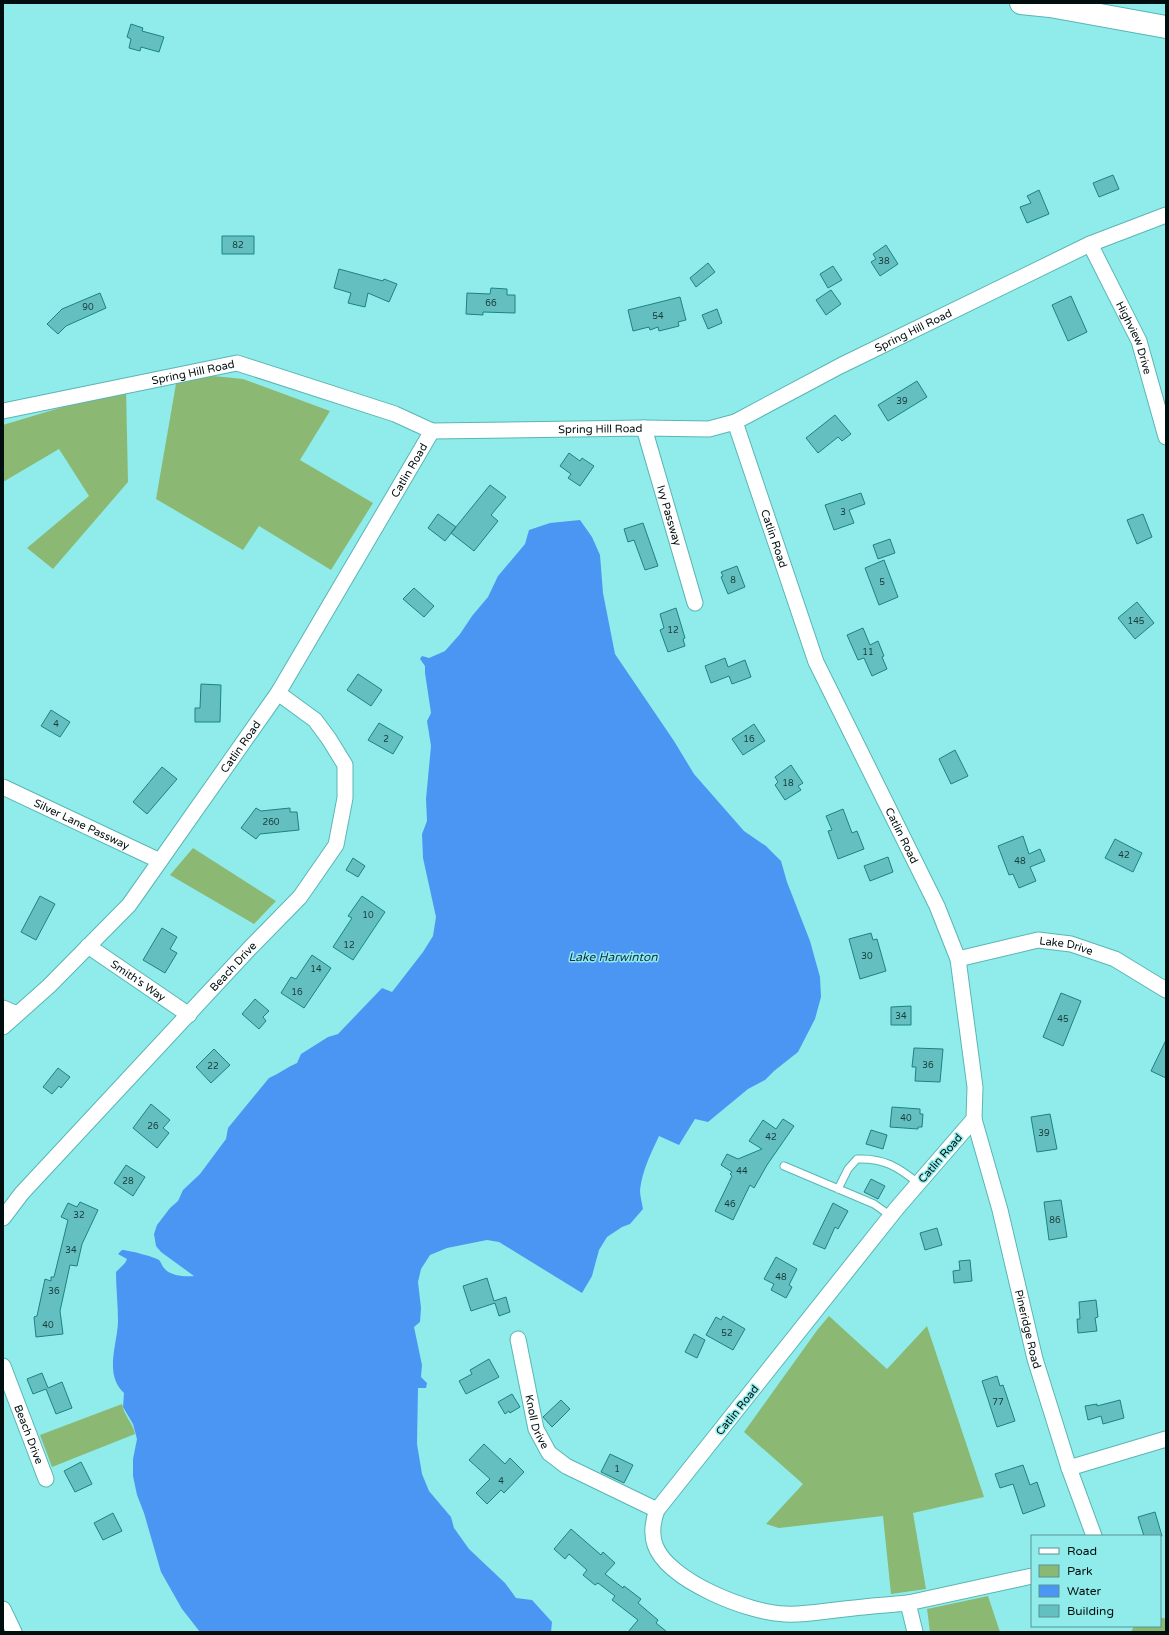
<svg xmlns="http://www.w3.org/2000/svg" width="1169" height="1635" viewBox="0 0 1169 1635" font-family="'Varela Round',sans-serif">
<rect width="100%" height="100%" fill="#90eceb"/>
<!-- green -->
<path fill="#8bb973" d="M204 375 243 379 330 411 300 460 373 503 331 570 259 526 243 550 156 499 177 378Z
M126 388 128 482 53 569 27 548 89 496 59 449 3 482V425Z
M193 848 276 901 254 924 170 875Z
M829 1316 887 1369 927 1326 984 1497 913 1513 926 1589 891 1594 883 1516 779 1528 766 1524 803 1484 744 1432 818 1329Z
M122 1404C124 1416 133 1423 135 1434L52 1467 40 1435Z
M988 1596 1000 1632H930L927 1609Z
M1160 1617 1166 1619V1632H1131L1134 1626H1160Z"/>
<!-- water -->
<path fill="#4c96f3" d="M580 520 592 537 600 555 603 593 615 654 674 741 694 774 744 831 766 846 781 861 787 882 810 941 820 977 821 997 815 1019 798 1052 774 1071 765 1080 748 1089 708 1122 695 1119 679 1145 659 1136C651 1153 642 1171 640 1190 640 1196 642 1203 643 1209L630 1224 622 1227 607 1237 599 1250 592 1276 582 1293 499 1242 487 1240 447 1248 430 1255 421 1269 418 1282 421 1308 420 1322 414 1327 422 1365 421 1377 427 1383 426 1388H418L417 1444 422 1474 429 1491 451 1517 454 1528 469 1549 505 1583 516 1598 532 1600 552 1622 551 1632H200L182 1609 161 1572 144 1513 137 1495 133 1476V1459L137 1439 133 1424 123 1407 124 1393C104 1374 117 1346 118 1322 118 1305 116 1289 116 1272L125 1263 127 1259 118 1254 122 1250C128 1250 155 1257 159 1260 161 1262 162 1266 164 1268 170 1276 185 1277 194 1276L161 1252 156 1246 154 1234 157 1225 170 1208 178 1201 183 1190 200 1174 226 1139 228 1128 269 1078C279 1074 287 1067 297 1063L301 1054 328 1037 338 1034 382 988 392 992 423 952 433 936 436 917 423 858 422 834 427 821 426 799 431 746 427 721 431 713 425 673V666L420 659 422 656 429 658 445 651 460 634 472 616 488 597 498 576 525 544 529 530 550 523Z"/>
<!-- building -->
<path fill="#64c0c0" stroke="#1b8282" d="M131 24 143 28 142 31 164 37 159 52 141 47 140 51 129 48 131 39 127 37Z
M1113 175 1119 189 1099 197 1093 183Z
M1039 190 1049 214 1027 223 1020 207 1031 203 1027 196Z
M222 236H254V254H222Z
M886 245 898 264 880 276 871 262 876 259 873 254Z
M708 263 715 272 696 287 690 278Z
M833 266 842 280 828 288 820 274Z
M339 269 383 281 384 279 397 284 389 302 368 293 365 307 348 303 351 293 334 288Z
M491 288 507 289V295H515V313L483 312V315L466 314 467 293 490 294Z
M831 290 841 304 826 315 816 300Z
M100 293 106 308 66 326 58 334 47 324 62 309Z
M1071 296 1087 332 1068 341 1052 305Z
M680 297 686 320 678 322 679 326 659 331 658 327 650 330 649 327 633 331 628 310Z
M717 309 722 323 708 329 702 315Z
M917 381 927 397 888 421 878 405Z
M835 415 851 434 842 441 838 437 818 453 806 438Z
M569 453 580 461 582 458 594 466 580 486 568 478 571 474 560 466Z
M490 485 506 497 491 515 498 521 474 551 451 533Z
M861 493 865 504 849 510 854 523 834 530 825 505Z
M438 514 456 527 445 541 428 528Z
M1143 514 1152 537 1137 544 1127 520Z
M643 523 658 566 645 570 634 540 628 542 624 529Z
M890 539 895 553 878 559 873 545Z
M884 560 898 597 879 605 865 568Z
M737 566 745 587 728 594 721 577 723 576 721 572Z
M414 588 434 606 424 617 403 599Z
M1137 602 1154 623 1135 639 1118 618Z
M676 608 685 638 683 639 685 646 668 652 660 630 664 628 660 614Z
M863 628 870 645 878 641 884 656 882 657 887 669 872 676 864 658 858 660 847 635Z
M725 658 728 667 745 660 751 677 732 684 729 676 711 683 705 666Z
M358 674 382 690 371 706 347 690Z
M201 684 221 685 220 722H195V708H200Z
M51 710 70 722 60 737 41 726Z
M379 723 403 737 393 754 368 740Z
M754 724 765 741 743 755 732 739Z
M955 750 968 776 951 784 939 759Z
M791 765 803 783 798 786 801 790 785 800 775 785 778 782 775 777Z
M162 767 177 779 147 814 133 802Z
M256 808 261 811 290 808V812H297L299 830 260 834 256 839 241 828Z
M843 809 852 833 857 831 864 849 838 859 828 831 832 830 826 816Z
M1023 836 1029 854 1040 849 1045 861 1030 867 1036 881 1019 888 1013 874 1009 875 998 846Z
M1115 839 1142 853 1133 872 1105 858Z
M888 857 893 872 870 881 864 866Z
M353 858 365 866 358 877 346 870Z
M40 896 55 904 36 940 21 932Z
M362 896 385 912 353 960 333 947 352 918 348 916Z
M162 928 177 937 170 949 177 953 165 973 143 960Z
M871 933 873 940 877 939 886 971 860 979 849 939Z
M312 955 331 968 304 1008 281 993 291 977 296 979Z
M1061 993 1081 1001 1063 1046 1043 1037Z
M255 999 269 1011 263 1017 266 1021 259 1029 242 1014Z
M911 1006V1025H891V1007Z
M1166 1040V1078L1151 1071Z
M914 1048 943 1049 940 1082 915 1081 916 1067H912Z
M214 1049 230 1065 211 1083 196 1067Z
M58 1068 70 1077 61 1088 59 1086 52 1094 43 1087Z
M151 1104 170 1120 163 1128 169 1133 157 1148 133 1128Z
M892 1107 920 1109V1114H923L922 1127H918V1129L890 1127Z
M1050 1114 1057 1149 1037 1152 1031 1117Z
M783 1119 794 1126 767 1165 754 1188 750 1185 733 1220 715 1211 732 1176 730 1174 732 1172 721 1165 727 1154 738 1159 762 1149 749 1141 763 1120 776 1129Z
M871 1130 887 1135 883 1149 866 1144Z
M126 1165 145 1177 133 1196 114 1183Z
M871 1179 885 1186 878 1199 864 1192Z
M1061 1200 1067 1237 1049 1240 1044 1202Z
M80 1202 98 1210 82 1244 77 1266 70 1265 60 1311 63 1334 36 1337 34 1317 37 1316 45 1279 51 1281V1277H54L68 1220 61 1217 68 1203 77 1207Z
M833 1203 848 1211 838 1229 835 1227 825 1249 813 1244Z
M937 1228 942 1245 925 1250 920 1233Z
M776 1257 797 1269 789 1285 792 1287 786 1298 771 1290 774 1284 764 1279Z
M970 1260 972 1281 954 1283 953 1271 960 1270 959 1261Z
M487 1278 494 1301 506 1297 510 1312 499 1316 495 1303 471 1311 463 1286Z
M1096 1300 1098 1317 1095 1318 1097 1331 1078 1333 1077 1319H1080L1079 1302Z
M723 1316 745 1329 733 1350 706 1335 716 1317 721 1320Z
M694 1334 705 1340 697 1358 685 1352Z
M489 1359 499 1377 466 1394 459 1381 472 1374 470 1370Z
M42 1373 48 1388 62 1382 72 1408 56 1414 46 1389 33 1394 27 1379Z
M997 1376 1000 1386 1003 1385 1015 1421 997 1427 982 1381Z
M512 1394 520 1407 510 1413 509 1411 505 1414 498 1402Z
M561 1400 570 1409 552 1427 543 1417Z
M1120 1400 1124 1418 1103 1424 1101 1416 1088 1420 1085 1406 1097 1404V1406Z
M484 1444 505 1464 510 1458 524 1472 504 1493 501 1490 487 1504 476 1493 490 1479 469 1460Z
M610 1454 633 1465 624 1483 601 1472Z
M81 1462 92 1484 75 1492 64 1471Z
M1023 1465 1030 1485 1037 1482 1045 1506 1023 1514 1013 1484 1000 1488 995 1474Z
M1155 1512 1162 1536H1144L1138 1517Z
M113 1513 122 1531 103 1540 94 1523Z
M571 1529 601 1555 603 1552 615 1563 605 1574 623 1588 624 1586 641 1599 638 1603 658 1620 656 1623 667 1632H628L638 1620 612 1600 615 1596 598 1583 595 1585 583 1575 587 1570 569 1554 565 1559 554 1549Z"/>
<g fill="none" stroke-linecap="round" stroke-linejoin="round">
<!-- lane casing -->
<g stroke="#5ab5b5" stroke-width="9">
<path id="lane" d="M784 1166 874 1204 891 1216
M838 1189 848 1169 857 1159C884 1158 898 1167 918 1183"/>
</g>
<!-- street casing -->
<g stroke="#5ab5b5" stroke-width="17">
<g id="street">
<path id="s1" d="M1090 244 1139 341 1166 437"/>
<path id="s2" d="M3 411 237 363 395 414 432 431 644 428 709 429 735 422 840 366 1090 244 1166 215"/>
<path id="s3" d="M735 422 816 662 937 906 958 959 975 1087 974 1119 897 1208 657 1510C653 1520 651 1534 655 1545 668 1581 749 1613 785 1614 802 1615 819 1612 836 1610 860 1607 884 1605 908 1603L915 1632"/>
<path id="s4" d="M644 428 695 603"/>
<path id="s5" d="M3 787 160 861"/>
<path id="s6" d="M88 946 189 1015"/>
<path id="s7" d="M958 959 1038 940 1071 944 1115 959 1166 990"/>
<path d="M3 1008 17 1014"/>
<path id="s8" d="M3 1027 49 986 129 905 278 693 432 431"/>
<path id="s9" d="M974 1119 1000 1210 1035 1359 1069 1468 1094 1536"/>
<path id="s10" d="M3 1218 22 1193 250 948 300 897 336 845 345 798V765L329 739 315 720 278 693"/>
<path id="s11" d="M518 1339 536 1429 549 1453 566 1466 657 1510"/>
<path id="s12" d="M3 1366 46 1479"/>
<path d="M1069 1468 1166 1439"/>
<path d="M908 1603 1032 1576"/>
<path d="M3 1609 14 1632"/>
</g>
</g>
<!-- primary casing -->
<g stroke="#5ab5b5" stroke-width="24">
<path id="primary" d="M1021 3 1050 6 1166 27"/>
</g>
<!-- lane -->
<use href="#lane" stroke="#fff" stroke-width="7"/>
<!-- street -->
<use href="#street" stroke="#fff" stroke-width="15"/>
<!-- primary -->
<use href="#primary" stroke="#fff" stroke-width="22"/>
</g>
<g text-anchor="middle" stroke-width="3" stroke-linejoin="round" paint-order="stroke">
<!-- number labels -->
<g font-size="9" fill="#193a3b">
<text x="238" y="248">82</text>
<text x="884" y="264">38</text>
<text x="491" y="306">66</text>
<text x="88" y="310">90</text>
<text x="658" y="319">54</text>
<text x="902" y="404">39</text>
<text x="843" y="515">3</text>
<text x="733" y="583">8</text>
<text x="882" y="585">5</text>
<text x="1136" y="624">145</text>
<text x="673" y="633">12</text>
<text x="868" y="655">11</text>
<text x="56" y="727">4</text>
<text x="386" y="742">2</text>
<text x="749" y="742">16</text>
<text x="788" y="786">18</text>
<text x="271" y="825">260</text>
<text x="1124" y="858">42</text>
<text x="1020" y="864">48</text>
<text x="368" y="918">10</text>
<text x="349" y="948">12</text>
<text x="867" y="959">30</text>
<text x="316" y="972">14</text>
<text x="297" y="995">16</text>
<text x="901" y="1019">34</text>
<text x="1063" y="1022">45</text>
<text x="928" y="1068">36</text>
<text x="213" y="1069">22</text>
<text x="906" y="1121">40</text>
<text x="153" y="1129">26</text>
<text x="1044" y="1136">39</text>
<text x="771" y="1140">42</text>
<text x="742" y="1174">44</text>
<text x="128" y="1184">28</text>
<text x="730" y="1207">46</text>
<text x="79" y="1218">32</text>
<text x="1055" y="1223">86</text>
<text x="71" y="1253">34</text>
<text x="781" y="1280">48</text>
<text x="54" y="1294">36</text>
<text x="48" y="1328">40</text>
<text x="727" y="1336">52</text>
<text x="998" y="1405">77</text>
<text x="617" y="1472">1</text>
<text x="501" y="1484">4</text>
</g>
<!-- street labels -->
<g font-size="11" fill="#000e0f" stroke="#90eceb">
<text dy="4" stroke="none"><textPath href="#s2" startOffset="950">Spring Hill Road</textPath></text>
<text dy="4" stroke="none"><textPath href="#s1" startOffset="104">Highview Drive</textPath></text>
<text dy="4" stroke="none"><textPath href="#s2" startOffset="194">Spring Hill Road</textPath></text>
<text dy="4" stroke="none"><textPath href="#s2" startOffset="614">Spring Hill Road</textPath></text>
<text dy="4" stroke="none"><textPath href="#s8" startOffset="693">Catlin Road</textPath></text>
<text dy="4" stroke="none"><textPath href="#s4" startOffset="91">Ivy Passway</textPath></text>
<text dy="4" stroke="none"><textPath href="#s3" startOffset="123">Catlin Road</textPath></text>
<text dy="4" stroke="none"><textPath href="#s8" startOffset="369">Catlin Road</textPath></text>
<text dy="4" stroke="none"><textPath href="#s5" startOffset="87">Silver Lane Passway</textPath></text>
<text dy="4" stroke="none"><textPath href="#s3" startOffset="447">Catlin Road</textPath></text>
<text dy="4" stroke="none"><textPath href="#s7" startOffset="111">Lake Drive</textPath></text>
<text dy="4" stroke="none"><textPath href="#s10" startOffset="341">Beach Drive</textPath></text>
<text dy="4" stroke="none"><textPath href="#s6" startOffset="61">Smith's Way</textPath></text>
<text transform="translate(940 1158) rotate(-49)" y="4">Catlin Road</text>
<text dy="4" stroke="none"><textPath href="#s9" startOffset="217">Pineridge Road</textPath></text>
<text transform="translate(737 1410) rotate(-51)" y="4">Catlin Road</text>
<text dy="4" stroke="none"><textPath href="#s11" startOffset="85">Knoll Drive</textPath></text>
<text dy="4" stroke="none"><textPath href="#s12" startOffset="73">Beach Drive</textPath></text>
</g>
<!-- water labels -->
<g font-size="12" font-style="italic" fill="#0e2b50" stroke="#90eceb">
<text x="613" y="961">Lake Harwinton</text>
</g>
</g>
<!-- border -->
<rect width="1169" height="1635" fill="none" stroke="#000e0f" stroke-width="8"/>
<!-- legend -->
<rect x="1031" y="1535" width="130" height="92" fill="#90eceb" stroke="#569393"/>
<rect x="1039" y="1548" width="20" height="6" fill="#ffffff" stroke="#569393"/>
<text x="1067" y="1555" font-size="12" fill="#000e0f">Road</text>
<rect x="1039" y="1565" width="20" height="12" fill="#8bb973" stroke="#569393"/>
<text x="1067" y="1575" font-size="12" fill="#000e0f">Park</text>
<rect x="1039" y="1585" width="20" height="12" fill="#4c96f3" stroke="#569393"/>
<text x="1067" y="1595" font-size="12" fill="#000e0f">Water</text>
<rect x="1039" y="1605" width="20" height="12" fill="#64c0c0" stroke="#569393"/>
<text x="1067" y="1615" font-size="12" fill="#000e0f">Building</text>
</svg>
